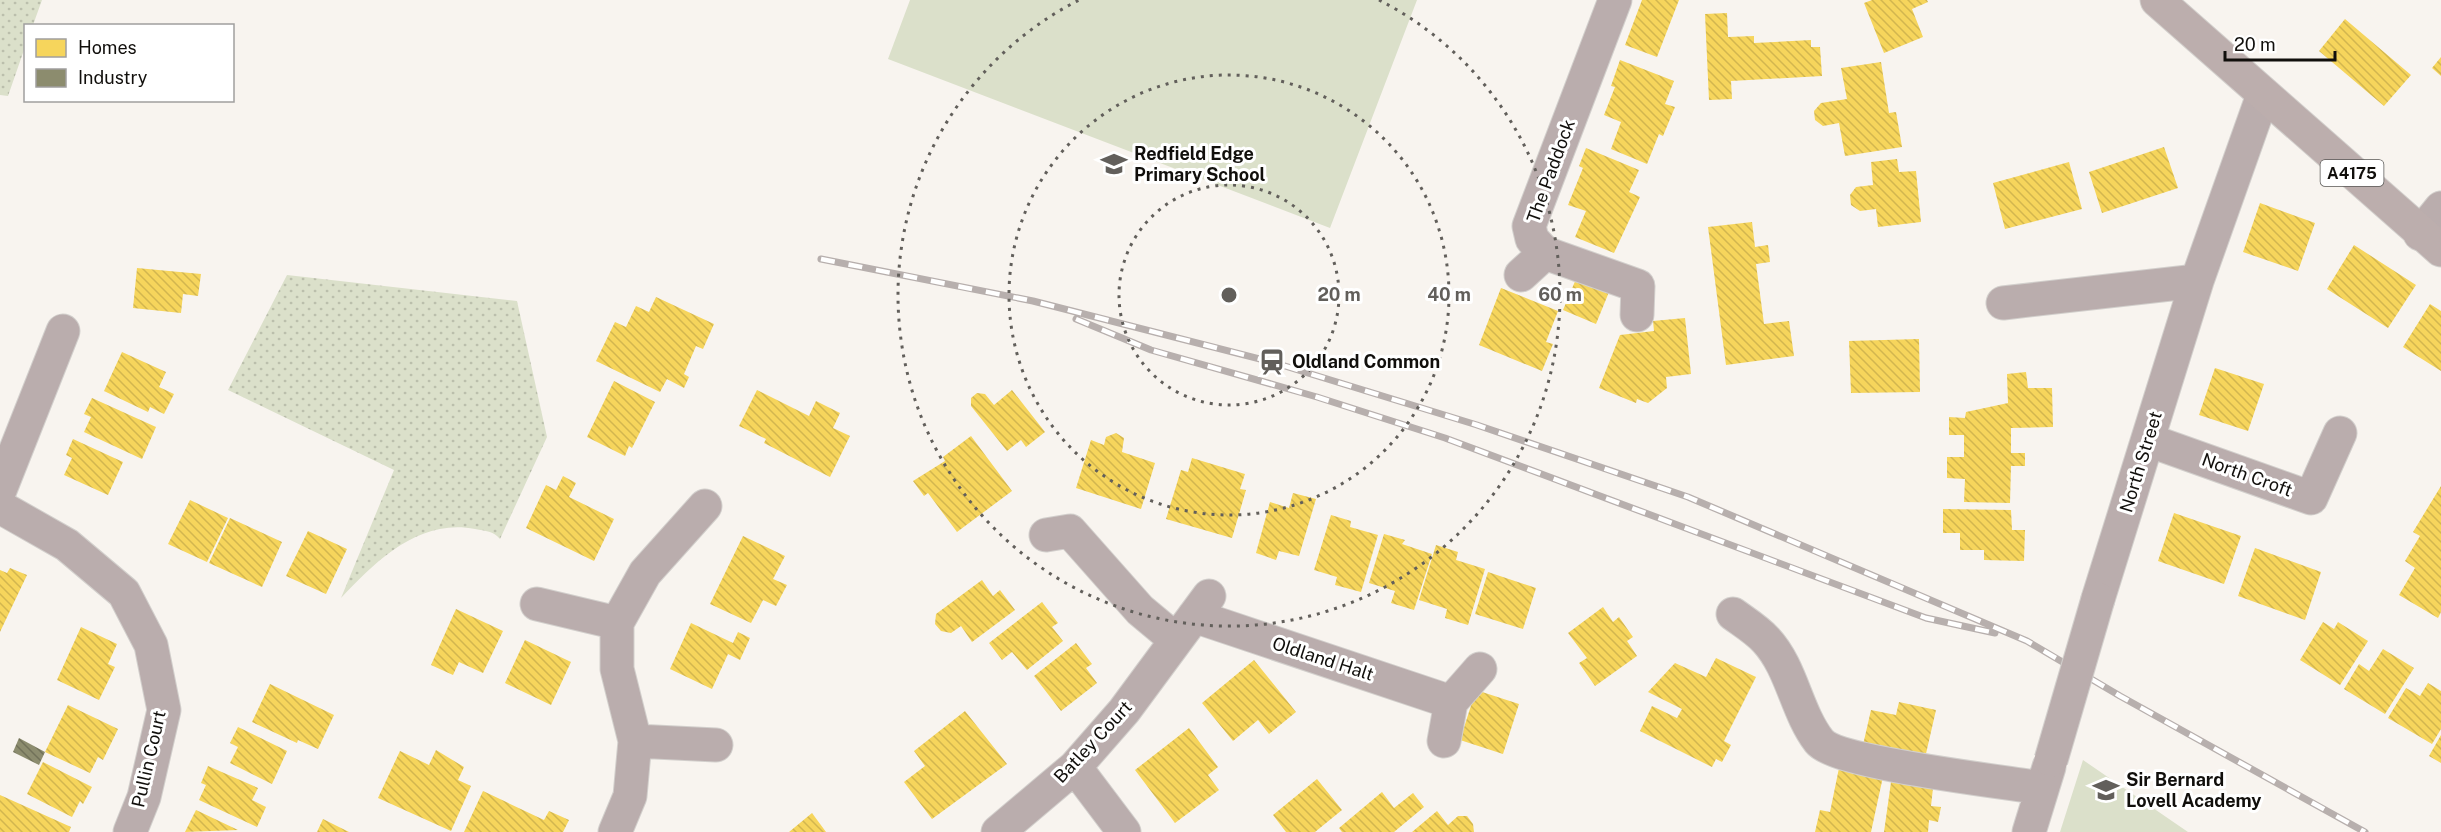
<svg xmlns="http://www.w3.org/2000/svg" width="2441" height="832" viewBox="0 0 2441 832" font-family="'Public Sans',sans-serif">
<defs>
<pattern id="grass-dots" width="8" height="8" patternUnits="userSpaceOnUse" patternTransform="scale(1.5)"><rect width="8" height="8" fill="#dbe0ca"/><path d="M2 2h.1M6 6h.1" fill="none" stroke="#bbbfac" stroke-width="1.8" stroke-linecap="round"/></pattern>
<pattern id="homes-back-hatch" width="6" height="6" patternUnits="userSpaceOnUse" patternTransform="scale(1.5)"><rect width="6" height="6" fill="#f6d55c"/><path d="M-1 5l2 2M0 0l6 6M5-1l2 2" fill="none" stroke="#d2b64f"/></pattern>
<pattern id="industry-back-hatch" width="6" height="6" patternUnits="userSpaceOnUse" patternTransform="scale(1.5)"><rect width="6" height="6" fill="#8c8c6e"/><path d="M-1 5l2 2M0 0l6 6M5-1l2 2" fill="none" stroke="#717159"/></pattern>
</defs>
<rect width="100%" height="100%" fill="#f8f4ef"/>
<!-- grass -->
<path fill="url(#grass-dots)" d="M0 0H42L33 25 26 26 25 47 8 96 0 95Z
M287 275 517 301 547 437 500 539C493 531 486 531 475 529 419 518 376 561 341 598L394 470 228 390Z"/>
<!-- garden -->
<path fill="#dbe0ca" d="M910 0H1417L1330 228 888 59Z
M2083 760 2188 832H2060Z"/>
<!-- homes -->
<path fill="url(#homes-back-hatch)" d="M1642 0H1679L1657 57 1625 45Z
M1872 0H1927L1928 2 1912 9 1923 37 1884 53 1864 3Z
M1727 13 1728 37 1754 36V43L1811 40V47H1820L1822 76 1731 81 1732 99 1709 100 1705 14Z
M2345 19 2411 75 2384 106 2319 51Z
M2441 57V76L2432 68Z
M1620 60 1674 81 1665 104 1675 107 1663 136 1659 134 1647 164 1611 149 1621 122 1604 115 1615 87 1611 86Z
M1881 62 1889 113 1896 112 1902 147 1845 156 1839 123 1823 126 1815 120 1814 111 1821 103 1847 99 1841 68Z
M2164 147 2178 188 2102 213 2089 172Z
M1586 148 1639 170 1629 192 1640 197 1614 253 1575 237 1586 211 1568 205 1583 168 1579 166Z
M1897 159 1899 172 1916 171 1921 222 1878 227 1876 209 1860 211 1851 205 1850 195 1856 187 1873 185 1871 162Z
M2069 162 2082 209 2005 229 1993 183Z
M2260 203 2315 223 2298 271 2243 252Z
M1752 222 1755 247 1768 245 1770 262 1756 264 1764 324 1789 321 1794 356 1726 365 1708 227Z
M2354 245 2416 285 2388 328 2327 289Z
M137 268 201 274 198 296 183 294 181 313 133 308Z
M1576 279 1609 292 1596 324 1563 310Z
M1501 288 1558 311 1546 342 1553 344 1542 371 1479 345Z
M656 297 714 324 703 349 696 346 684 374 689 377 684 388 667 379 660 392 596 361 615 322 626 327 636 306 649 312Z
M2430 304 2441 311V371L2403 347Z
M1685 318 1691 374 1666 377 1667 388 1648 403 1637 399 1636 403 1599 388 1620 335 1654 331 1653 321Z
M1919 339 1920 392 1851 393 1849 341Z
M122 352 166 372 159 387 174 394 164 414 150 407 148 412 104 391Z
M2215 368 2264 384 2248 431 2199 415Z
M2026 372 2028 388H2052L2053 427 2011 428V453H2025V466H2011L2010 503 1964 502 1965 479 1947 478V457H1964V435H1949V417L1965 418 1966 412 2008 403 2007 374Z
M614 381 655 402 632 448 629 446 625 456 587 437Z
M757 390 809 416 816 401 840 413 833 428 850 436 830 477 764 443 766 439 739 426Z
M1012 390 1045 432 1026 447 1021 440 1007 451 971 406V398L977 393 985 394 994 405Z
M92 398 156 427 142 459 84 432 91 417 84 414Z
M1116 433 1124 438 1122 452 1155 463 1141 509 1076 488 1091 440 1104 445 1106 437Z
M971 436 1012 491 957 532 928 493 924 496 913 481 945 461 943 457Z
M73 439 123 462 108 495 64 475 72 458 66 455Z
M1192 458 1245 474 1240 489 1246 490 1232 538 1166 519 1181 470 1188 472Z
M563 476 576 483 569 497 614 519 594 561 526 528 546 485 556 490Z
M2441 486V612L2438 618 2399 595 2415 568 2405 561 2420 536 2413 532Z
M1293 493 1316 499 1299 556 1279 551 1276 560 1256 553 1270 502 1289 508Z
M190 500 228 518 207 562 168 544Z
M1943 509 2011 510 2012 530H2025L2024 561 1984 560V550H1960V533H1943Z
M2174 513 2241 536 2224 584 2158 561Z
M1331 515 1351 521 1350 527 1378 535 1361 592 1335 585 1337 577 1314 570Z
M230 518 282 542 262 587 209 563Z
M308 531 347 549 326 594 286 576Z
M1384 534 1405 540 1402 544 1432 554 1414 610 1391 603 1395 591 1369 583Z
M743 536 785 556 773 579 787 585 776 606 763 600 751 623 710 604Z
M1436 545 1458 552 1456 560 1485 569 1468 625 1445 618 1447 609 1419 600Z
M2255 548 2321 572 2305 620 2238 596Z
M10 568 27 575 0 632V570L7 573Z
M1488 572 1536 588 1523 629 1475 614Z
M982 580 993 596 1000 590 1015 610 972 642 961 626 951 633 941 631 935 624 936 614Z
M1042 602 1058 623 1052 627 1063 641 1027 670 1012 652 1002 660 989 643Z
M1603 607 1613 622 1619 617 1633 637 1627 641 1637 656 1595 686 1579 663 1587 658 1568 633Z
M456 609 503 631 483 673 459 662 453 675 431 665Z
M2323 622 2334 629 2338 622 2368 641 2340 685 2300 660Z
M691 623 733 643 738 632 750 638 740 660 728 654 712 689 670 669Z
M81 627 117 644 108 664 115 667 99 700 57 680Z
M525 640 571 662 551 705 505 683Z
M1076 643 1092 664 1086 668 1097 683 1061 711 1034 676Z
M2383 649 2414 668 2385 714 2344 689 2359 664 2369 671Z
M1716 658 1756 677 1724 741 1731 745 1722 762 1716 759 1712 767 1640 731 1652 706 1677 718 1682 709 1648 692 1675 663 1706 677Z
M1254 660 1296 712 1269 734 1258 720 1233 741 1202 703Z
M2428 683 2441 691V729L2432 744 2388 718 2406 688 2420 696Z
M270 684 334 715 318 749 298 740 297 743 252 722Z
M1476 690 1519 704 1503 754 1460 740Z
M1899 702 1936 710 1925 758 1863 745 1871 710 1896 715Z
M68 705 118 729 103 760 98 757 90 773 45 752Z
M965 711 1007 764 932 819 904 782 925 766 914 751Z
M238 727 287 751 272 784 230 763 238 747 230 743Z
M1189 728 1218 767 1208 775 1219 790 1175 823 1135 770Z
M2441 735V763L2429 756Z
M436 750 464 767 458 780 471 786 451 831 378 798 400 751 429 765Z
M43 762 92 787 83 804 80 801 72 817 27 794Z
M208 766 258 788 252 800 266 807 257 827 199 800 206 785 201 783Z
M1839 768 1884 772 1871 832H1815L1820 810 1830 812Z
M1317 779 1342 810 1315 832H1286L1273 815Z
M1891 782 1933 788 1931 806 1941 807 1938 822 1929 820 1928 832H1884Z
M483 791 544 820 549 811 569 820 563 832H464Z
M1382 792 1394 808 1413 793 1424 807 1394 832H1342L1339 828Z
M0 795 71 827 69 832H0Z
M196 810 238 830 185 832Z
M1437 811 1448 825 1458 816H1467L1473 824 1474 832H1412Z
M812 813 826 832H789Z
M323 819 349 832H317Z"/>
<!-- industry -->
<path fill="url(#industry-back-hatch)" d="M19 738 45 752 39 765 13 752Z"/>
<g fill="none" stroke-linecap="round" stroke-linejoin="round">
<!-- minor casing -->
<g stroke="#d2cfcc" stroke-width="35">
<path id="minor" d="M1615 0 1529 226 1532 239 1545 253 1638 286 1637 315
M2420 234 2441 208
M1521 275 1545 253
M2003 303 2197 281
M2148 440 2311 498 2340 433
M0 490 63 331
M0 507 67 545 124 593 151 645 164 710 144 797 130 832
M1046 535 1070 531 1140 610 1176 640
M2098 599 2197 281 2263 95
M537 604 617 623
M1733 614C1744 622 1757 630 1766 640 1792 668 1796 711 1819 741 1836 763 2006 782 2042 788
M1194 616 1451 702
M635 741 716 745
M1444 741 1451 702 1480 669
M1075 767 1124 832
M615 832 630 796 635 741 617 669V623L645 573 705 506
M998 832 1075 767 1124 711 1209 596
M2029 832 2049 767"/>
</g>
<!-- major casing -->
<g stroke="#d2cfcc" stroke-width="35">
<path id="major" d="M2157 0 2441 250"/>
</g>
<!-- minor -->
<use href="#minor" stroke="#baadad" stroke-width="33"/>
<!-- major -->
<use href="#major" stroke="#bcaead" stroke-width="33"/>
<!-- rail casing -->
<g stroke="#b7afad" stroke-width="7">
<path id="rail" d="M821 259 1033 301 1272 362 1477 425 1688 497 2027 641 2120 696 2365 832
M1076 319 1151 350 1317 397 1445 438 1926 618 1995 633"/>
</g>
<!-- rail -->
<use href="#rail" stroke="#fff" stroke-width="4.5" stroke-dasharray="14" stroke-linecap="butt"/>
<!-- minor-bridge casing -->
<g stroke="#d2cfcc" stroke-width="35" stroke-linecap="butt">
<path id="minor-bridge" d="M2051 760 2098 599"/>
</g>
<!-- minor-bridge -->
<use href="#minor-bridge" stroke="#baadad" stroke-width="33"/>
</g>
<!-- distance rings -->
<g fill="none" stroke="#625f5b" stroke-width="3" stroke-dasharray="3 6">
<circle cx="1229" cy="295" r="110"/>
<circle cx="1229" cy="295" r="220"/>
<path d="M1379 0A331 331 0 1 1 1079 0"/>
</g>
<!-- icons -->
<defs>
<g id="school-bare" transform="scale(2.07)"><path d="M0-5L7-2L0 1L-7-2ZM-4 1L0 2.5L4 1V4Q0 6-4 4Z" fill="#625f5b" stroke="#fff" stroke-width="2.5" paint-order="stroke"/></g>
<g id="station-bare" transform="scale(2.07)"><path d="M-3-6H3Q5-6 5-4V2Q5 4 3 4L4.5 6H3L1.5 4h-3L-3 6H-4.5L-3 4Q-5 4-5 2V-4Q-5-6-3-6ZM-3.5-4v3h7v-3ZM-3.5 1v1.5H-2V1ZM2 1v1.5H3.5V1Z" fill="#625f5b" stroke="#fff" stroke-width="2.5" paint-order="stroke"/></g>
</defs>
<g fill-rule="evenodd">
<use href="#school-bare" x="1114" y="164"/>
<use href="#station-bare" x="1272" y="362"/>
<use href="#school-bare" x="2106" y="790"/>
</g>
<g text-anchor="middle" stroke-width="6" stroke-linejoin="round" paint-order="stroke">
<!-- shield labels -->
<rect fill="#fff" stroke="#585755" stroke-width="1.5" x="2320.5" y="160" width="63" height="26" rx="4.5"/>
<g font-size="16" font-weight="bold" fill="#110f0c">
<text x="2352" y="179">A4175</text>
</g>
<!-- poi labels -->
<g font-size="18" font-weight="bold" fill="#110f0c" stroke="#fff" text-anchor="start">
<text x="1134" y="160">Redfield Edge<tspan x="1134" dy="21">Primary School</tspan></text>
<text x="1292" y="368">Oldland Common</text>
<text x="2126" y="786">Sir Bernard<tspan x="2126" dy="21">Lovell Academy</tspan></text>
</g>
<!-- street labels -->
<g font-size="18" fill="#110f0c" stroke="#fff">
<text transform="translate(1551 171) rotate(-70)" y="6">The Paddock</text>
<text transform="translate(2141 462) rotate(-73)" y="6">North Street</text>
<text transform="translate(2247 475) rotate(20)" y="6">North Croft</text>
<text transform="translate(1323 659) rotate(18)" y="6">Oldland Halt</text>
<text transform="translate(1093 742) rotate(-47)" y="6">Batley Court</text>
<text transform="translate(149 759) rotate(-77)" y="6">Pullin Court</text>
</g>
</g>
<circle cx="1229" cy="295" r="9" fill="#625f5b" stroke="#fff" stroke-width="3"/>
<g font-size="18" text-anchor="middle" font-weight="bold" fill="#625f5b" stroke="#fff" stroke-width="6" stroke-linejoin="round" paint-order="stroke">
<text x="1339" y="301">20 m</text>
<text x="1449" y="301">40 m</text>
<text x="1560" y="301">60 m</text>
</g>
<!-- legend -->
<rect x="24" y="24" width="210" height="78" fill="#ffffff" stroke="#a09f9e" stroke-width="1.5"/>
<rect x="36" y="39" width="30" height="18" fill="#f6d55c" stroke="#a09f9e" stroke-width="1.5"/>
<text x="78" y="54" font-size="18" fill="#110f0c">Homes</text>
<rect x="36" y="69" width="30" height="18" fill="#8c8c6e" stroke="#a09f9e" stroke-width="1.5"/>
<text x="78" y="84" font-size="18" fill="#110f0c">Industry</text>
<!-- scale -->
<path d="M2225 51v9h110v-9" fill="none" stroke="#110f0c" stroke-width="3"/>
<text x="2234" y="51" font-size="18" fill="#110f0c" stroke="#ffffff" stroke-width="4.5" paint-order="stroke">20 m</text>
</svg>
